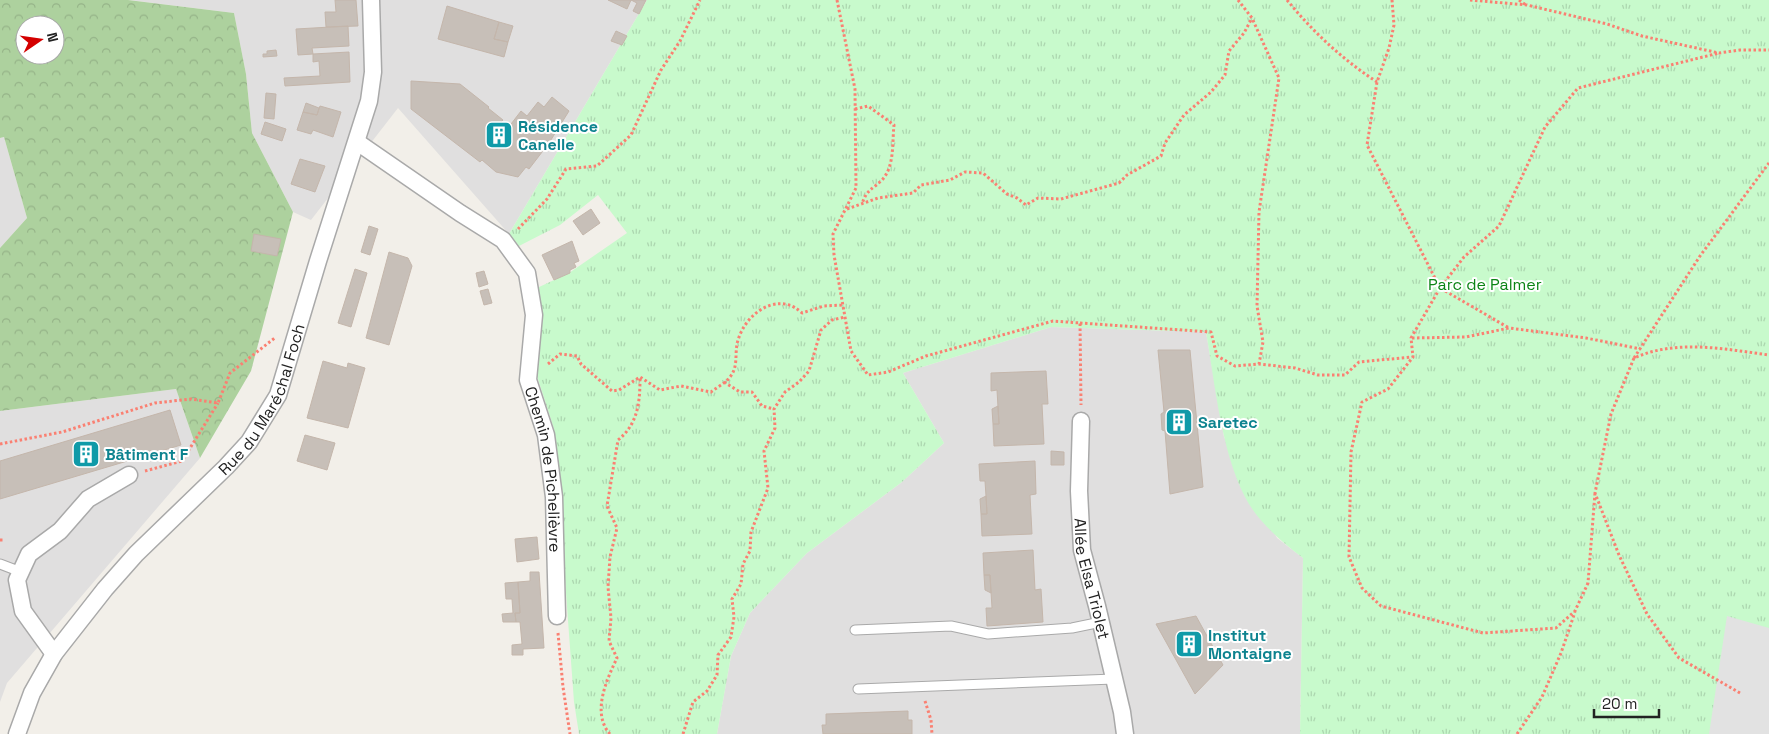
<svg xmlns="http://www.w3.org/2000/svg" width="1769" height="734" viewBox="0 0 1769 734" font-family="'Space Grotesk',sans-serif">
<defs>
<pattern id="forest-crowns" width="20" height="18" patternUnits="userSpaceOnUse" patternTransform="scale(1.25)"><rect width="20" height="18" fill="#add19e"/><path d="M2 6a3 3 0 1 1 6 0M12 15a3 3 0 1 1 6 0" fill="none" stroke="#95b388"/></pattern>
<pattern id="park-tufts" width="24" height="20" patternUnits="userSpaceOnUse" patternTransform="scale(1.25)"><rect width="24" height="20" fill="#c8facc"/><path d="M3 7l-1-3M5 7V3M7 7l1-3M15 17l-1-3M17 17v-4M19 17l1-3" fill="none" stroke="#acd6af"/></pattern>
</defs>
<rect width="100%" height="100%" fill="#f2efe9"/>
<!-- residential -->
<path fill="#e0dfdf" d="M129 0H647L509 234 398 108 311 220 293 212 252 133 246 74 234 13Z
M4 137 27 218 0 248V138Z
M1051 327 1206 332 1224 437 1277 538 1303 558 1300 734H717L731 656 750 613 807 553 902 482 944 443 903 373Z
M176 389 200 458 7 683 0 702V411Z"/>
<!-- forest -->
<path fill="url(#forest-crowns)" fill-rule="evenodd" d="M0 0H128L234 13 246 74 252 133 293 212 251 371 200 458 176 389 0 411V248L27 218 4 137 0 138ZM25 25H55V55H25Z"/>
<!-- park -->
<path fill="url(#park-tufts)" d="M647 0H1769V734H1300L1303 558C1282 542 1257 521 1245 497 1221 450 1215 384 1206 332L1051 327 903 373 944 443 902 482 807 553 750 613 731 656 717 734H579L574 702 554 429 537 376 541 306 537 288 569 273 627 233 598 195 560 225 519 246 509 234Z"/>
<!-- parking -->
<path fill="#e2e2e2" d="M1727 616 1769 628V734H1709Z"/>
<!-- building -->
<path fill="#c7bfb8" stroke="#c4b6ab" d="M335 0H356L358 26 326 27 325 12H336Z
M608 0H646L639 14 633 11 637 3 631 0 627 9Z
M447 6 499 22 494 39 508 42 504 57 438 39Z
M499 22 513 26 508 42 494 39Z
M348 26 349 46 312 48 313 54 298 55 296 29Z
M616 31 627 36 622 45 611 41Z
M276 50 277 56 263 57V54H267V51Z
M349 52 350 82 285 86 284 78 320 76 319 61 313 62V54Z
M411 81 460 84 489 107 488 108 503 120 501 122 508 128 521 111 527 116 538 102 544 107 552 97 569 111 549 143 529 169 526 167 518 177 496 172 482 160 480 162 411 109Z
M266 93 276 94 274 119 264 118Z
M306 103 319 108 317 115 303 112Z
M320 106 341 112 333 137 313 130 311 134 297 130 303 112 317 115Z
M265 122 286 129 282 141 261 134Z
M300 159 325 166 315 192 291 184Z
M591 209 600 223 583 235 573 221Z
M369 226 378 229 370 255 361 252Z
M254 234 281 239 277 256 251 251Z
M572 241 579 261 574 263 576 267 570 270V273L554 280 542 255Z
M389 252 408 258 412 266 389 345 366 338Z
M355 269 367 273 351 327 338 323Z
M484 271 488 284 479 287 476 273Z
M488 289 492 303 484 305 480 291Z
M1158 350H1190L1203 487 1170 494 1165 431 1162 430 1161 414 1164 412Z
M323 361 347 368 348 363 365 368 348 428 307 418Z
M1046 371 1048 404H1042L1044 444 994 446 993 424H999L997 390 991 391V373Z
M998 406 999 424H993L992 409Z
M170 410 181 445 0 499V461Z
M305 435 335 443 327 470 297 461Z
M1051 451 1064 452V465H1051Z
M1035 461 1036 494 1030 495 1032 534 982 536 981 514H987L986 496 985 481H980L979 464Z
M986 496 987 514H981L980 499Z
M537 537 539 559 517 562 515 539Z
M1033 550 1035 590 1041 589 1043 622 987 626 986 608H992L990 575H984L983 553Z
M530 572H539L544 648 523 649V655H512V645L522 644 520 622H516L515 613H520L518 582 530 581Z
M984 575H990L991 593 985 590Z
M518 582 520 613H515L516 622H503L502 614 513 613 512 599H506L505 583Z
M1196 616 1223 665 1195 694 1156 624Z
M908 711V720H912V734H823L822 725H826V714Z"/>
<g fill="none" stroke-linecap="round" stroke-linejoin="round">
<!-- lane casing -->
<g stroke="#a9a9a9" stroke-width="11">
<path id="lane" d="M0 564 21 572
M855 630 951 626 988 634 1072 628 1101 622
M858 689 1114 679"/>
</g>
<!-- street casing -->
<g stroke="#a9a9a9" stroke-width="19">
<g id="street">
<path id="s1" d="M357 142 460 213 503 240 527 273 534 315 528 380 546 435 554 497 557 616"/>
<path id="s2" d="M1081 421 1079 491 1082 550 1097 606 1122 712 1125 734"/>
<path d="M54 654 23 611 17 580 29 554 60 531 88 499 129 475"/>
<path id="s3" d="M17 734 32 693 54 654 105 589 136 554 226 467 249 442 278 395 318 261 369 101 373 72 371 0"/>
</g>
</g>
<!-- path -->
<path stroke="#fa8072" stroke-width="3" stroke-dasharray="2.5 2.5" stroke-linecap="butt" d="M837 0 855 89 856 188 833 234 834 255 851 351 868 375 888 372 926 356 1053 321 1080 323 1081 405
M1238 0 1252 18 1279 78 1259 212 1257 306 1263 342 1259 364
M1287 0C1313 32 1342 59 1377 82
M1392 0 1394 25 1389 48 1377 82 1367 145 1440 288 1509 328
M1470 0 1527 5 1607 24 1642 36 1719 53 1740 50H1769
M1519 0 1526 5
M855 109 868 106 894 125C892 142 895 166 882 180 872 190 867 189 862 204
M847 209 878 198 913 193 921 185 950 180 965 172 983 173 1007 194 1017 198 1026 205 1038 198 1061 199 1119 183 1127 175 1161 156 1165 143 1184 115 1211 92 1225 75 1229 51 1244 33 1252 18
M518 229 547 199 566 169 597 166 631 135 661 70 680 41 700 0
M1080 323 1211 332 1217 356 1235 366 1259 364 1295 368 1318 375H1345L1359 362 1412 357
M1412 338 1466 337 1509 328 1586 338 1641 349
M1634 358 1700 256 1769 163
M548 364 560 354 577 356 581 364 612 391 619 390 640 377 660 390 681 386 711 392C717 387 726 383 730 377 739 366 734 353 738 340 743 324 755 310 771 305 783 302 792 304 802 313L824 306 843 305
M724 382 740 392H752L762 406 774 409
M0 444 62 432 155 403 191 399 218 403 230 373 276 337
M145 471 182 461 218 403
M1595 493 1588 583 1575 611 1556 628 1483 633 1381 606 1362 588 1349 557 1351 452 1362 402 1388 389 1413 357 1411 338 1440 288 1464 257 1499 226 1545 127 1578 88 1719 53
M0 540H4
M558 633 563 687 570 734
M1740 693 1679 658 1647 614 1619 555 1595 493 1611 414 1634 358C1677 339 1724 349 1769 355
M925 701 931 720 932 734
M610 734C591 713 607 679 617 658L609 641 611 618 608 587 610 557 617 528 607 506 618 440C638 424 640 402 640 378
M683 734 693 702 707 691 717 675 718 655 731 637 734 617 732 599 741 584 743 564 750 551 751 532 768 488 764 451 775 428 774 409 785 392 799 382 809 371 821 330 832 320 845 317
M1517 734 1542 697 1561 653 1575 612"/>
<!-- lane -->
<use href="#lane" stroke="#fff" stroke-width="9"/>
<!-- street -->
<use href="#street" stroke="#fff" stroke-width="16"/>
</g>
<!-- icons -->
<defs>
<g id="building-square" transform="scale(1.4375)"><rect x="-9" y="-9" width="18" height="18" rx="4" fill="#0f9aa8" stroke="#fff"/><path d="M-4-6H4V6H1V3H-1V6H-4ZM-2.5-4.3h1.7v1.8h-1.7ZM.8-4.3h1.7v1.8H.8ZM-2.5-1h1.7V.8h-1.7ZM.8-1h1.7V.8H.8Z" fill="#fff"/></g>
</defs>
<g fill-rule="evenodd">
<use href="#building-square" x="499" y="135"/>
<use href="#building-square" x="1179" y="422"/>
<use href="#building-square" x="86" y="454"/>
<use href="#building-square" x="1189" y="644"/>
</g>
<g text-anchor="middle" stroke-width="4" stroke-linejoin="round" paint-order="stroke">
<!-- culture labels -->
<g font-size="16" font-weight="bold" fill="#0d838f" stroke="#fff" text-anchor="start">
<text x="518" y="132">Résidence<tspan x="518" dy="18">Canelle</tspan></text>
<text x="1198" y="428">Saretec</text>
<text x="105" y="460">Bâtiment F</text>
<text x="1208" y="641">Institut<tspan x="1208" dy="18">Montaigne</tspan></text>
</g>
<!-- park labels -->
<g font-size="16" fill="#0c8416" stroke="#fff">
<text x="1485" y="290">Parc de Palmer</text>
</g>
<!-- street labels -->
<g font-size="16" fill="#222" stroke="#fff">
<text dy="6" stroke="none"><textPath href="#s3" startOffset="421">Rue du Maréchal Foch</textPath></text>
<text dy="6" stroke="none"><textPath href="#s1" startOffset="416">Chemin de Pichelièvre</textPath></text>
<text dy="6" stroke="none"><textPath href="#s2" startOffset="159">Allée Elsa Triolet</textPath></text>
</g>
</g>
<!-- north arrow -->
<g transform="translate(40 40) rotate(77)"><circle r="24" fill="#ffffff" stroke="#a7a7a7"/>
<path d="M0-4L9 19L0 12L-9 19Z" fill="#d40000"/>
<text y="-8" font-size="14" font-weight="bold" text-anchor="middle" fill="#222222">N</text>
</g>
<!-- scale -->
<path d="M1594 709v8h65v-8" fill="none" stroke="#222222" stroke-width="2.5"/>
<text x="1602" y="709" font-size="15" fill="#222222" stroke="#ffffff" stroke-width="4" paint-order="stroke">20 m</text>
</svg>
